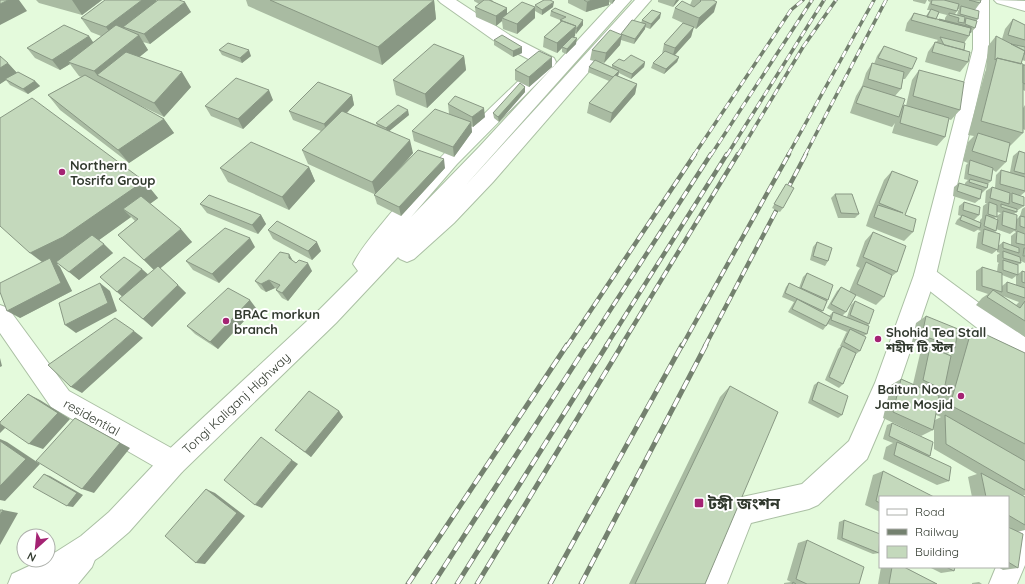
<svg xmlns="http://www.w3.org/2000/svg" width="1025" height="584" viewBox="0 0 1025 584" font-family="Quicksand,'Noto Sans Bengali',sans-serif">
<rect width="100%" height="100%" fill="#e4fadc"/>
<g fill="none" stroke-linecap="round" stroke-linejoin="round">
<!-- minor casing -->
<g stroke="#abc0a4" stroke-width="2">
<path id="minor" d="M438 0H456L511 36 554 58 556 62 554 66 548 67 542 66 499 44 441 3Z
M973 0H989V49L936 275 899 384 867 459 818 505 809 509 751 523 727 584H699L732 501 742 497 802 484 849 441 875 383 914 275 973 49Z
M0 305 8 308 69 391 182 454 186 463 182 472 173 476 164 472 51 407 0 333Z
M1025 515V565L1017 584H989L996 567H1008V537L1015 519Z
M82 543 92 547 96 557 92 567 78 584H45C51 568 66 550 82 543Z"/>
</g>
<!-- tertiary casing -->
<g stroke="#abc0a4" stroke-width="2">
<path id="tertiary" d="M925 266 933 269 1025 337V362L1017 359 917 281 914 275 917 269Z"/>
</g>
<!-- primary casing -->
<g stroke="#abc0a4" stroke-width="2">
<path id="primary" d="M615 0H631L465 186 635 0H651L493 182 454 223 414 259 407 262 400 259 398 257 336 323 182 472 129 532 101 556 69 577 54 584H8L12 574 42 560H48V557L81 536 109 512 164 454 320 309 358 271 353 264C362 246 377 230 389 215 435 159 489 110 540 60L546 59 552 60 554 64 552 68 457 164 411 217 479 147Z
M994 0 1025 1V11L997 3Z"/>
</g>
<!-- minor -->
<use href="#minor" fill="#fff" fill-rule="evenodd"/>
<!-- tertiary -->
<use href="#tertiary" fill="#fff" fill-rule="evenodd"/>
<!-- primary -->
<use href="#primary" fill="#fff" fill-rule="evenodd"/>
<!-- rail-far2 casing -->
<g stroke="#74816f" stroke-width="3.5">
<path id="rail-far2" d="M694 155 791 10 803 0
M711 155 812 0
M727 155 824 0
M738 155 803 47 836 0
M788 155 874 0
M805 155 886 0"/>
</g>
<!-- rail-far1 casing -->
<g stroke="#74816f" stroke-width="4.5">
<path id="rail-far1" d="M567 346 695 154
M587 346 711 154
M606 346 727 154
M621 346 738 154
M682 346 789 154
M705 346 806 154"/>
</g>
<!-- rail casing -->
<g stroke="#74816f" stroke-width="5">
<path id="rail" d="M408 584 567 345
M433 584 587 345
M457 584 607 345
M477 584 622 345
M550 584 682 345
M581 584 706 345"/>
</g>
<!-- rail-far2 -->
<use href="#rail-far2" stroke="#fff" stroke-width="2.5" stroke-dasharray="7" stroke-linecap="butt"/>
<!-- rail-far1 -->
<use href="#rail-far1" stroke="#fff" stroke-width="3" stroke-dasharray="8" stroke-linecap="butt"/>
<!-- rail -->
<use href="#rail" stroke="#fff" stroke-width="3.5" stroke-dasharray="10" stroke-linecap="butt"/>
</g>
<!-- wall -->
<path fill="#a9bba2" fill-rule="evenodd" d="M36 0H102L82 15 39 3Z
M105 0H156L157 1 191 12 150 44 143 42 148 50 139 57 191 87 164 117 131 101 164 119 174 133 129 163 60 110 48 95 81 77 79 76 70 64 60 70 35 58 27 48 89 36 93 42 101 36 91 32 81 18Z
M246 0H434L436 19 382 65 248 6Z
M474 0H493L492 1 507 8V15L535 7V5L553 7 542 15 535 11V18L517 34 503 29 502 21 496 26 476 17 475 7 479 4 474 1Z
M568 0H615L612 4 609 2V5L586 12 568 3Z
M658 0H679L673 7 658 2Z
M692 0H713L714 12 696 29 693 27 691 37 675 55 679 57 677 62 664 74 651 68 653 63 662 54 664 44 683 23 672 18 675 8 690 5Z
M913 0H927L925 4 913 1Z
M928 0H981L980 3 975 10 978 19 977 20 975 28 971 33H970L969 36 964 43V51L968 62 960 72 925 62 928 52 935 42 937 43 936 42 938 40 905 31 907 23 914 13 926 16 930 10H927L930 2 928 1ZM957 9H959L958 11 957 15 955 14 957 11ZM939 13 947 15 945 18V20L936 19Z
M555 8 583 25 576 34 575 33V36L573 38 576 44 566 54 562 52V48L557 53 543 47 544 37 560 22V20L550 16 551 11Z
M660 18 650 29 645 27V29L634 44 621 40 620 45 604 63 601 62 612 67V65L624 61 645 62 644 67 631 79 619 73 618 76 637 84 635 94 610 123 587 113 589 103 609 81 588 72 589 67 594 61 590 60 592 50 641 23 642 20Z
M1013 19 1025 25V61L1022 60 1021 64 1025 65V91L1023 90V108L1025 105V130L1023 129V133L1009 147 1006 162 996 172 993 170 991 181 988 184 987 188 982 193 981 192 980 199 975 203 953 196 954 187 959 183 965 185V183L968 180 964 179 966 165 968 163 963 161 968 142 974 136 968 135 985 72 986 70 988 46 996 36 1002 39 1005 29Z
M494 40 522 53 513 57 494 45Z
M884 46 912 69 905 79H903L901 89 895 96 902 107 904 105 906 106 912 80 919 70 960 110 951 120 948 119 945 137 937 146 892 133 895 123 892 127 850 113 856 96 862 86 866 73 872 63 874 64 877 56Z
M219 50 251 56 242 63 222 55Z
M0 56 17 73 35 81 40 86 28 94 10 85 6 80 0 84Z
M464 56 466 70 427 108 396 95 393 80Z
M552 67 529 87 515 80V70Z
M525 87V92L499 122 494 118 493 113Z
M352 95 354 105 347 113 377 125 376 123 409 115 389 131 413 153 403 166 445 168 401 216 377 204 374 194 308 164 302 150 321 131 293 120 289 111Z
M273 100 243 129 211 116 205 106Z
M448 104 485 117 473 127 471 126 472 132 454 157 414 141 412 131 449 114Z
M1019 151 1025 153V192L1020 196 1024 206 1018 210H1017V212L1014 214 1017 219 1020 216 1022 209 1025 207V263L1021 261V263L1018 265V274L1022 271 1025 272V337L976 305 982 298 988 294 976 290V271L982 267 997 272 998 264 999 263 997 262V255L1000 253 997 252V250L992 254 976 248 978 233 981 231 978 230 979 229 974 232 955 224 957 220 961 216 958 215 959 206 964 202 979 215 974 220 980 222V220L982 218 983 206 987 203H985L986 191 992 187 995 188 996 175 1001 170 1010 172 1013 156ZM997 212 1001 213 997 216V220L994 218 997 217ZM996 229 1010 234 1014 231 1016 232 1011 236V245L1003 242 998 246 994 232 996 231ZM1002 275 1012 279 1016 276V285L1007 282 1002 286ZM1003 296 1019 302 1016 305Z
M309 167 315 181 289 210 228 182 220 168Z
M892 171 905 215 913 232 904 241 866 226 870 214 871 212 884 180Z
M144 181 158 198 150 204 192 242 160 268 186 293 152 327 119 299 154 270 118 235 135 221 131 217 99 240 113 253 79 280 59 263 57 264 60 267 72 291 20 318 42 262Z
M786 184 783 208 780 212 772 208Z
M835 194 859 214 855 218H838L831 198Z
M200 204 261 215 266 224 258 234 207 213Z
M268 230 321 251 312 260 273 239Z
M873 232 897 272 892 276 884 297 876 305 855 295 846 312 842 316 847 317 851 305 855 301 869 324 867 326V334L864 336 860 351 856 354 843 384 839 388 825 380 838 349 841 346H840L846 333 847 332 828 324 826 326 823 330 788 312 794 302 782 297 786 287 789 283 799 288 803 277 807 273 828 300 822 312 829 316 833 312 836 313 827 308 837 291 841 287 849 292 858 271 860 268 856 266 865 241Z
M817 242 828 261 825 266 810 260 813 247Z
M255 247 219 283 193 270 186 261Z
M289 254 293 261 312 271 288 301 282 298 276 290 277 289 275 288 266 292 261 289 255 281Z
M256 308 218 349 195 334 187 326Z
M926 316 957 338 972 328 1025 353V495L1022 496 1025 497V530L1017 532 1018 568 1003 570 998 567H1008V527L1015 531 1008 526V497H972L968 477 977 474 934 449V426L933 430 921 436 883 418 891 385 901 379 913 384 920 354 928 348 912 342 916 323ZM953 350 951 355 947 354ZM940 393 939 396 936 395ZM936 415 941 417 935 420Z
M818 382 842 415 838 418 808 403 814 385Z
M730 386 705 584H629L720 397Z
M339 411 343 417 311 457 275 430Z
M892 423 930 456H929L949 481 937 485 883 459 886 447 893 443 883 439 887 425Z
M883 471 880 497V512L865 505 873 475Z
M844 520 879 553 873 554 837 539 839 522Z
M807 540 859 584H784V583L791 582 787 580 798 543Z
M881 567H904L937 584H878Z
M929 567H955L954 571 941 573Z
M979 582 982 584H972V583Z"/>
<!-- shaded-wall -->
<path fill="#899884" d="M8 0H19L27 11 0 25V4Z
M72 0H102L82 15Z
M142 0H156L161 7 123 27 127 34 116 42 106 27Z
M434 0 436 19 382 65 378 47Z
M592 0H609V5L586 12 587 2Z
M613 0H615L612 4Z
M676 0H679L673 7 675 2Z
M185 2 191 12 150 44 144 34Z
M554 2 553 7 542 15V10Z
M717 2 714 12 696 29 699 18Z
M535 7V18L517 34V24Z
M507 8V18H502V21L496 26V16Z
M661 13 660 18 650 29 651 24Z
M583 20V25L576 34 577 28Z
M646 24 645 29 634 44 635 39Z
M576 26 575 36 563 47H562V48L557 53V43Z
M694 27 691 37 672 58 675 48Z
M139 35 148 50 110 81 97 75 94 71Z
M622 35 620 45 604 63 606 53Z
M89 36 96 47 68 62 70 64 60 70 52 60Z
M577 38 576 44 566 54 567 49Z
M522 47V53L513 57V51Z
M249 50 251 56 242 63 240 58Z
M464 56 466 70 427 108 425 94Z
M552 57V67L529 87V77Z
M679 57 677 62 664 74 666 69Z
M645 62 644 67 631 79 632 74Z
M8 63 17 73 0 84V68Z
M619 71 618 76 612 82 613 77Z
M182 72 191 87 164 117 154 103Z
M35 81 40 86 28 94 23 89Z
M637 84 635 94 610 123 612 113Z
M525 87V92L499 122 498 117Z
M269 90 273 100 243 129 238 119Z
M352 95 354 105 327 133 324 124Z
M484 108 485 117 473 127 472 117Z
M408 110 409 115 387 133 386 128Z
M164 119 174 133 129 163 118 150Z
M471 122 472 132 454 157 453 147Z
M410 140 413 153 376 195 372 182Z
M444 159 445 168 401 216 399 207Z
M309 167 315 181 289 210 282 197Z
M144 181 158 198 133 216 123 209 131 217 81 253 57 264 60 267 72 291 20 318 7 311 50 268 30 253Z
M261 215 266 224 258 234 252 225Z
M181 229 192 242 156 272 144 260Z
M250 238 255 247 219 283 212 274Z
M317 242 321 251 312 260 308 251Z
M104 244 113 253 79 280 69 272Z
M289 254 294 263 289 258Z
M308 263 312 271 288 301 282 293Z
M142 269 151 277 126 300 117 292Z
M269 280 275 288 266 292 261 284Z
M100 283 110 291 117 311 76 333 65 325Z
M178 285 186 293 152 327 143 319Z
M250 300 256 308 218 349 210 342Z
M134 331 143 338 82 393 71 387Z
M0 358 2 366 0 367Z
M28 394 40 400 70 419 43 449 29 444Z
M339 411 343 417 311 457 305 452Z
M75 418 130 448 94 493 82 489Z
M0 422 7 426 0 433Z
M0 439 7 442 40 464 5 501 0 500Z
M292 460 298 464 262 508 255 505Z
M44 474 50 476 83 495 73 507 67 506Z
M206 489 215 493 245 516 205 564 196 563Z
M3 510 18 513 0 545V515Z"/>
<!-- building -->
<path fill="#c4d9bc" stroke="#899884" d="M0 0H8L0 4Z
M105 0H142L106 27 81 18Z
M158 0H179L185 2 144 34 123 27Z
M270 0H434L378 47Z
M484 0H489L507 8 496 16 475 7Z
M544 0H550L554 2 542 10 535 5Z
M584 0H592L587 2Z
M700 0H713L717 2 699 18 675 8 682 1 694 7 701 1Z
M932 0H944L959 4 957 11 931 4Z
M969 0H981L980 3Z
M522 2 535 7 517 24 502 18Z
M961 6 979 11 978 19 960 14Z
M555 8 583 20 577 28H575L576 26 560 20 566 17 551 11Z
M931 9 939 12 936 19 927 17Z
M652 10 661 13 651 24 642 20Z
M914 13 971 28 969 36 911 20Z
M949 13 965 17 964 23 958 22 959 18 949 15Z
M966 18 977 21 975 28 965 24Z
M939 19 971 27 970 33 971 28 939 20Z
M1013 19 1025 25V40L1008 35Z
M632 20 646 24 635 39 621 34Z
M562 21 576 26 557 43 544 37Z
M683 23 694 27 675 48 664 44Z
M64 25 89 36 52 60 27 48Z
M116 25 139 35 94 71 68 62Z
M610 30 622 35 606 53 592 50Z
M502 35 522 47 513 51 494 40Z
M996 36 1025 51 1021 64 997 58 995 60Z
M572 37 577 38 567 49 562 47Z
M940 37 965 43 964 50 944 45Z
M935 42 970 52 968 62 932 52Z
M228 43 249 50 240 58 219 50Z
M434 44 464 56 425 94 393 80Z
M1011 44 1025 47V54H1024L1025 51Z
M884 46 917 58 912 69 878 58Z
M539 51 552 57 529 77 515 70Z
M665 51 679 57 666 69 653 63Z
M126 52 182 72 154 103 97 75Z
M631 55 645 62 632 74 612 65 619 59 624 61Z
M0 56 8 63 0 68Z
M997 58 1023 64V133L981 121Z
M595 60 619 71 613 77 589 67Z
M872 63 904 72 901 89 868 79Z
M1023 65H1025V84L1023 83Z
M919 70 964 82 960 110 913 96Z
M18 72 35 81 23 89 5 79Z
M85 75 164 119 118 150 48 95Z
M615 75 637 84 612 113 589 103Z
M236 78 269 90 238 119 205 106Z
M318 82 352 95 324 124 289 111Z
M520 83 525 87 498 117 493 113Z
M863 86 905 99 899 117 856 103Z
M455 96 484 108 472 117 448 104Z
M32 98 144 181 63 237 30 253 0 226V118Z
M398 105 408 110 386 128 376 123Z
M904 105 949 118 945 137 900 123Z
M435 109 471 122 453 147 412 131Z
M342 111 410 140 372 182 302 150Z
M978 133 1010 143 1006 162 972 151Z
M251 142 309 167 282 197 220 168Z
M418 150 444 159 399 207 374 195Z
M1019 151 1025 153V174L1014 171Z
M970 160 993 168 991 181 968 174Z
M1001 170 1025 177V191L1000 184Z
M892 171 918 181 905 215 916 219 913 232 874 217 878 205 903 213 879 203Z
M970 179 988 184 987 188 969 182Z
M959 183 982 190 980 199 957 191Z
M786 184 794 188 783 208 774 204Z
M992 187 1010 193 1009 204 990 198Z
M1012 193 1024 197V206L1012 202Z
M835 194H852L859 214 841 213Z
M209 195 261 215 252 225 200 204Z
M141 196 181 229 144 260 118 235 138 219 123 209Z
M964 202 980 207 979 215 963 210Z
M989 202 997 205V217L988 214Z
M1001 204 1017 209V212L1001 207Z
M1003 211 1017 215 1016 230 1002 225Z
M962 215 981 223 980 228 960 220Z
M986 215 998 220 996 231 984 226Z
M1020 216 1025 217V228L1020 226Z
M277 221 317 242 308 251 268 230Z
M225 228 250 238 212 274 186 261Z
M984 229 1000 234 998 250 982 244Z
M1017 231 1025 234V245L1016 243Z
M873 232 906 246 897 272 863 257Z
M92 235 104 244 69 272 56 262Z
M817 242 832 248 828 261 813 256Z
M1003 242 1019 248V253L1003 248Z
M1024 248H1025V256H1023Z
M1003 251 1020 257 1021 263 1003 258Z
M280 252 289 254V258L296 263 299 260 308 263 282 293 276 290 280 285 269 280 261 284 255 281Z
M124 257 142 269 117 292 100 277Z
M50 258 61 283 7 311 0 292V283Z
M1003 260 1018 265V275L1003 270Z
M866 262 892 275 884 297 857 284Z
M158 266 178 285 143 319 119 299Z
M982 267 1002 273V292L982 286Z
M1022 271 1025 272V283L1022 282Z
M807 273 833 285 828 300 801 288Z
M1007 282 1025 288V298L1007 292Z
M100 283 108 303 65 325 59 303Z
M789 283 827 301 823 311 785 293Z
M841 287 856 295 846 312 831 304Z
M228 288 250 300 210 342 187 326Z
M993 290 1020 308 1025 301V321L987 297Z
M797 299 831 317 826 326 792 309Z
M855 301 874 310 869 324 850 315Z
M833 312 869 326 867 334 831 320Z
M926 316 958 329 955 348 922 335Z
M115 318 134 331 71 387 48 365Z
M972 328 1025 353V444L950 405Z
M850 329 866 337 860 351 844 342Z
M842 346 856 353 843 384 829 377Z
M930 347 951 356 944 390 923 380Z
M901 379 939 396 933 430 893 412Z
M818 382 848 396 842 415 812 400Z
M730 386 778 412 705 584H635Z
M309 391 339 411 305 452 275 430Z
M28 394 58 413 29 444 0 424V422Z
M945 415 1025 461V490L946 444Z
M75 418 120 443 82 489 36 461Z
M892 423 933 442 930 456 889 436Z
M261 437 292 460 255 505 224 480Z
M0 441 26 459 0 486Z
M897 442 951 467 949 481 894 455Z
M883 471 934 497H880V503L876 501Z
M981 473 1025 497V525L1008 515V497H986Z
M44 474 77 493 67 506 33 487Z
M206 489 237 513 196 563 165 536Z
M0 510H3L0 515Z
M844 520 880 534 879 553 842 538Z
M1008 527 1023 534 1018 568 1008 562Z
M807 540 864 567 859 584H807L796 579Z
M892 567H904L937 584H889Z
M946 567H955L954 571Z
M793 582 796 584H792Z"/>
<!-- markers -->
<g fill="#a42373" stroke="#fff" stroke-width="1.5">
<circle cx="62" cy="172" r="4"/>
<circle cx="226" cy="321" r="4"/>
<circle cx="878" cy="339" r="4"/>
<circle cx="961" cy="396" r="4"/>
<rect x="694" y="498" width="10" height="10" rx="2"/>
</g>
<g text-anchor="middle" stroke-width="4" stroke-linejoin="round" paint-order="stroke">
<!-- poi labels -->
<g font-size="13" font-weight="bold" fill="#31392e" stroke="#fff" text-anchor="start">
<text x="70" y="170">Northern<tspan x="70" dy="15">Tosrifa Group</tspan></text>
<text x="234" y="319">BRAC morkun<tspan x="234" dy="15">branch</tspan></text>
<text x="886" y="337">Shohid Tea Stall<tspan x="886" dy="15">শহীদ টি স্টল</tspan></text>
<text x="953" y="394" text-anchor="end">Baitun Noor<tspan x="953" dy="15">Jame Mosjid</tspan></text>
</g>
<!-- street labels -->
<g font-size="13" fill="#31392e" stroke="#fff">
<text transform="translate(236 403) rotate(-43)" y="5">Tongi Kaliganj Highway</text>
<text transform="translate(92 417) rotate(29)" y="5">residential</text>
</g>
<!-- near-poi labels -->
<g font-size="16" font-weight="bold" fill="#31392e" stroke="#fff" text-anchor="start">
<text x="708" y="509">টঙ্গী জংশন</text>
</g>
</g>
<!-- legend -->
<rect x="879" y="496" width="130" height="72" fill="#ffffff" stroke="#adb0ab"/>
<rect x="887" y="509" width="20" height="6" fill="#ffffff" stroke="#adb0ab"/>
<text x="915" y="516" font-size="12" fill="#31392e">Road</text>
<rect x="887" y="529" width="20" height="6" fill="#74816f" stroke="#adb0ab"/>
<text x="915" y="536" font-size="12" fill="#31392e">Railway</text>
<rect x="887" y="546" width="20" height="12" fill="#c4d9bc" stroke="#adb0ab"/>
<text x="915" y="556" font-size="12" fill="#31392e">Building</text>
<!-- north arrow -->
<g transform="translate(36 548) rotate(207)"><circle r="19" fill="#ffffff" stroke="#adb0ab"/>
<path d="M0-3L7 15L0 10L-7 15Z" fill="#a42373"/>
<text y="-6" font-size="11" font-weight="bold" text-anchor="middle" fill="#31392e">N</text>
</g>
</svg>
